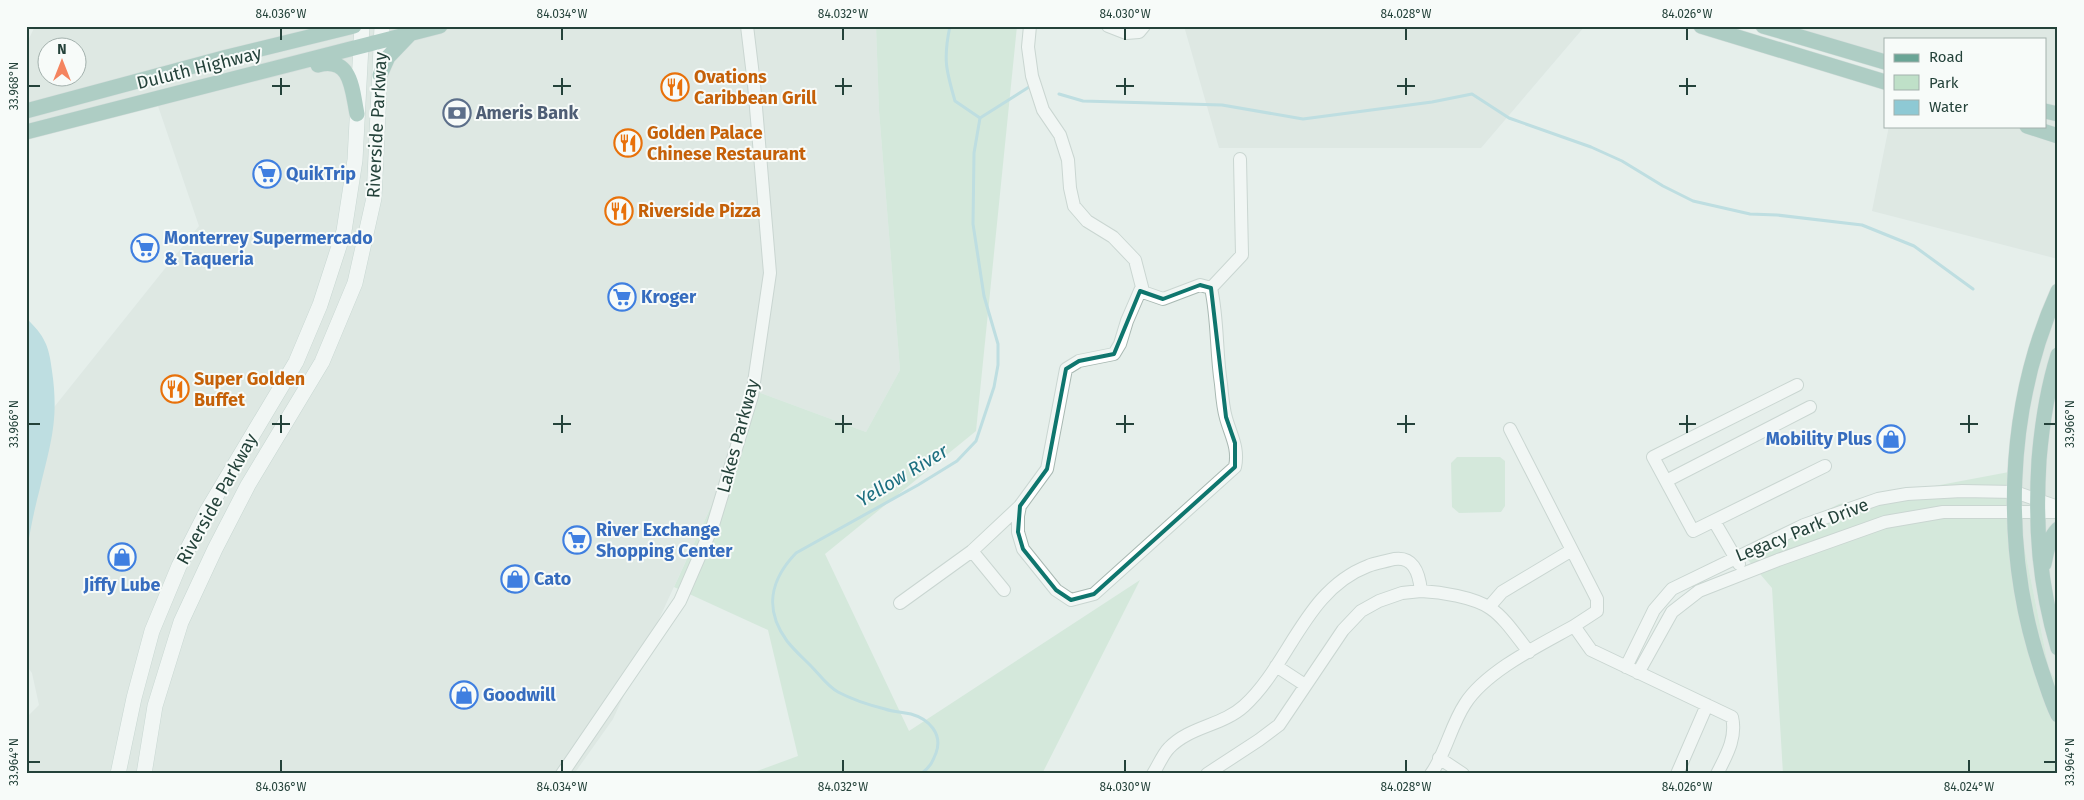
<svg xmlns="http://www.w3.org/2000/svg" width="2084" height="800" viewBox="0 0 2084 800" font-family="'Fira Sans',sans-serif">
<rect width="100%" height="100%" fill="#e6efeb"/>
<!-- built -->
<path fill="#d4dfda" fill-rule="evenodd" d="M35 26H876L879 111 900 370 866 432 750 389 742 439 613 719 574 774H26V718L39 705 32 673 26 665V485L39 426 199 226 158 106 26 126V45ZM48 48H78V78H48Z
M1184 26H1585L1481 148H1219Z
M1753 26H2058V259L1872 211 1889 126H2045V39H1885V63Z
M2058 288V683L2049 669 2009 472Z"/>
<!-- green -->
<path fill="#bfe0c8" d="M876 26H1017L976 431 825 554 909 731 1140 580 1042 774H749L798 756 768 630 674 587 742 439 750 389 866 432 900 370 879 111Z
M1457 457H1500L1505 461V506L1501 512 1459 513 1452 507 1451 463Z
M2009 472 2049 669 2058 683V774H1783L1772 588 1743 554 1839 504Z"/>
<!-- water -->
<path fill="#8ec9d4" d="M26 318C45 336 49 346 52 371 59 419 51 442 40 488 34 510 30 532 26 555Z"/>
<g fill="none" stroke-linecap="round" stroke-linejoin="round">
<!-- stream -->
<path stroke="#8ec9d4" stroke-width="3" d="M950 26C943 59 946 70 955 101L980 118
M1059 94 1083 101 1222 105 1303 119 1432 102 1472 94 1509 118 1591 147 1622 161 1663 186 1693 201 1750 214 1777 215 1862 225 1914 246 1973 289
M980 118 1029 87 1033 88
M921 774C930 767 932 763 936 753 943 734 929 719 911 714 902 712 893 712 885 709 869 705 853 700 838 692 828 687 819 674 811 666 803 658 794 650 787 641 764 610 770 580 796 553L918 485 957 461 976 441 994 387 998 365V344L984 296 973 224 974 153 980 118"/>
<!-- street casing -->
<g stroke="#a8b8b2" stroke-width="14">
<path id="street" d="M1030 26 1028 47 1032 76 1043 110 1060 135 1068 160 1070 188 1074 206 1087 221 1113 237 1135 260 1142 287 1140 291
M1108 26 1126 33 1139 32 1144 26
M1200 285 1211 288C1218 320 1216 352 1221 384 1222 395 1223 408 1226 418 1231 436 1239 448 1235 467L1094 594 1071 600 1056 590 1023 549 1018 532V516L1020 506 1047 469 1066 369 1079 361 1114 354 1120 344 1127 321 1140 291 1163 299Z
M1211 288 1242 255 1240 159
M1797 385 1653 457 1693 531 1825 466
M1510 429 1597 599V611L1574 626
M1666 481 1810 407
M1714 521 1739 564
M972 551 1004 590
M900 603 972 551 1020 506
M1489 607 1502 592 1572 550
M1276 666 1305 685
M1626 667 1654 610 1672 589 1804 525 1878 499 1907 494 1962 491 2015 492 2058 507
M1638 673 1672 612 1699 591 1778 560 1885 522 1943 512H2058
M1439 758 1463 774
M562 774 680 601 713 525 752 396 770 273 754 84 747 26
M1153 774C1158 766 1163 754 1169 748 1190 726 1222 726 1244 706 1290 664 1305 590 1368 566 1375 563 1383 562 1390 560 1413 554 1419 572 1421 591 1441 592 1473 597 1490 608 1505 618 1517 637 1529 652
M1207 774 1259 740 1279 725 1343 630 1361 611 1379 601 1402 593 1421 591
M1431 774C1445 755 1451 725 1465 704 1486 671 1540 645 1574 626L1591 650 1732 717C1737 738 1726 756 1717 774
M1677 774 1707 705"/>
</g>
<!-- secondary casing -->
<g stroke="#a4bbb3" stroke-width="16">
<path id="secondary" d="M118 774 134 698 152 631 179 566 207 511 296 362 320 305 344 231 355 160 362 26
M144 774 155 706 181 622 215 549 248 485 322 362 355 283 374 198 382 26"/>
</g>
<!-- primary casing -->
<g stroke="#c2cac8" stroke-width="16">
<path id="primary" d="M1701 26 1885 82
M1763 26 1885 62
M318 65C352 56 352 90 357 114
M380 75 388 57 411 33
M26 111 227 57 354 26
M2045 111 2058 114
M2027 126 2058 136
M26 132 440 26
M2058 291C2005 408 2001 551 2042 672 2047 686 2051 701 2058 715
M2058 355C2047 390 2042 424 2039 460 2035 526 2039 584 2058 648
M2044 564C2047 551 2048 539 2058 529"/>
</g>
<!-- street -->
<use href="#street" stroke="#fff" stroke-width="12"/>
<!-- secondary -->
<use href="#secondary" stroke="#fff" stroke-width="15"/>
<!-- primary -->
<use href="#primary" stroke="#6aa596" stroke-width="15"/>
</g>
<!-- marked area -->
<path d="M0 0H2084V800H0ZM1200 285 1211 288 1226 417 1235 443V467L1094 594 1071 600 1056 590 1023 549 1018 532 1020 506 1047 469 1066 369 1079 361 1114 354 1140 291 1163 299Z" fill="#e6efeb" fill-opacity=".55" fill-rule="evenodd"/>
<path fill="none" stroke="#0f766e" stroke-width="4" stroke-linejoin="round" d="M1200 285 1211 288 1226 417 1235 443V467L1094 594 1071 600 1056 590 1023 549 1018 532 1020 506 1047 469 1066 369 1079 361 1114 354 1140 291 1163 299Z"/>
<!-- ticks -->
<path fill="none" stroke="#24423a" stroke-width="2" d="M281 28V40M562 28V40M843 28V40M1125 28V40M1406 28V40M1687 28V40M281 78V95M562 78V95M843 78V95M1125 78V95M1406 78V95M1687 78V95M28 86H40M272 86H290M553 86H571M835 86H852M1116 86H1134M1397 86H1415M1679 86H1696M281 415V433M562 415V433M843 415V433M1125 415V433M1406 415V433M1687 415V433M1969 415V433M28 424H40M272 424H290M553 424H571M835 424H852M1116 424H1134M1397 424H1415M1679 424H1696M1960 424H1978M2044 424H2056M281 760V772M562 760V772M843 760V772M1125 760V772M1406 760V772M1687 760V772M1969 760V772M28 762H40M2044 762H2056"/>
<!-- icons -->
<defs>
<g id="restaurant-ring" transform="scale(1.4375)"><circle r="9.5" fill="#f7fbf9" stroke="#e8710a" stroke-width="1.5"/><path d="M-5-6h1v4h1v-4h1v4h1v-4h1v5L-1.5 .5V6h-2V.5L-5-1ZM5-6V6H3V1.5H1.5Q1.5-4 5-6Z" fill="#e8710a"/></g>
<g id="bank-ring" transform="scale(1.4375)"><circle r="9.5" fill="#f7fbf9" stroke="#5c6f8a" stroke-width="1.5"/><path d="M-6-4H6V4H-6ZM0-2.3a2.3 2.3 0 1 0 0 4.6a2.3 2.3 0 1 0 0-4.6Z" fill="#5c6f8a"/></g>
<g id="supermarket-ring" transform="scale(1.4375)"><circle r="9.5" fill="#f7fbf9" stroke="#3f7fe0" stroke-width="1.5"/><path d="M-6-5.5h2.5l.6 2H6L4.5 2H-2.5L-4.4-4H-6ZM-1.5 3.2a1.3 1.3 0 1 0 .1 0ZM3 3.2a1.3 1.3 0 1 0 .1 0Z" fill="#3f7fe0"/></g>
<g id="shop-ring" transform="scale(1.4375)"><circle r="9.5" fill="#f7fbf9" stroke="#3f7fe0" stroke-width="1.5"/><path d="M-5-2.5h2.3a2.7 3.5 0 0 1 5.4 0H5L5.5 6h-11ZM-1.5-2.5h3a1.5 2.3 0 0 0-3 0Z" fill="#3f7fe0"/></g>
</defs>
<g fill-rule="evenodd">
<use href="#restaurant-ring" x="675" y="87"/>
<use href="#bank-ring" x="457" y="113"/>
<use href="#restaurant-ring" x="628" y="143"/>
<use href="#supermarket-ring" x="267" y="174"/>
<use href="#restaurant-ring" x="619" y="211"/>
<use href="#supermarket-ring" x="145" y="248"/>
<use href="#supermarket-ring" x="622" y="297"/>
<use href="#restaurant-ring" x="175" y="389"/>
<use href="#shop-ring" x="1891" y="439"/>
<use href="#supermarket-ring" x="577" y="540"/>
<use href="#shop-ring" x="122" y="557"/>
<use href="#shop-ring" x="515" y="579"/>
<use href="#shop-ring" x="464" y="695"/>
</g>
<g text-anchor="middle" stroke-width="4" stroke-linejoin="round" paint-order="stroke">
<!-- street labels -->
<g font-size="18" fill="#24423a" stroke="#f7fbf9">
<text transform="translate(199 68) rotate(-14)" y="6">Duluth Highway</text>
<text transform="translate(377 125) rotate(-87)" y="6">Riverside Parkway</text>
<text transform="translate(738 436) rotate(-75)" y="6">Lakes Parkway</text>
<text transform="translate(217 499) rotate(-61)" y="6">Riverside Parkway</text>
<text transform="translate(1802 530) rotate(-22)" y="6">Legacy Park Drive</text>
</g>
<!-- food labels -->
<g font-size="18" font-weight="bold" fill="#c56008" stroke="#f7fbf9" text-anchor="start">
<text x="694" y="83">Ovations<tspan x="694" dy="21">Caribbean Grill</tspan></text>
<text x="647" y="139">Golden Palace<tspan x="647" dy="21">Chinese Restaurant</tspan></text>
<text x="638" y="217">Riverside Pizza</text>
<text x="194" y="385">Super Golden<tspan x="194" dy="21">Buffet</tspan></text>
</g>
<!-- service labels -->
<g font-size="18" font-weight="bold" fill="#4e5e75" stroke="#f7fbf9" text-anchor="start">
<text x="476" y="119">Ameris Bank</text>
</g>
<!-- shop labels -->
<g font-size="18" font-weight="bold" fill="#366cbe" stroke="#f7fbf9" text-anchor="start">
<text x="286" y="180">QuikTrip</text>
<text x="164" y="244">Monterrey Supermercado<tspan x="164" dy="21">&amp; Taqueria</tspan></text>
<text x="641" y="303">Kroger</text>
<text x="1872" y="445" text-anchor="end">Mobility Plus</text>
<text x="596" y="536">River Exchange<tspan x="596" dy="21">Shopping Center</tspan></text>
<text x="534" y="585">Cato</text>
<text x="122" y="591" text-anchor="middle">Jiffy Lube</text>
<text x="483" y="701">Goodwill</text>
</g>
<!-- water labels -->
<g font-size="19" font-style="italic" fill="#1c6f80" stroke="#f7fbf9">
<text transform="translate(902 475) rotate(-31)" y="7">Yellow River</text>
</g>
</g>
<!-- border -->
<rect width="2084" height="800" fill="none" stroke="#f7fbf9" stroke-width="55"/>
<!-- legend -->
<rect x="1884" y="38" width="162" height="90" fill="#f7fbf9" stroke="#a3b1ad"/>
<rect x="1894" y="54" width="25" height="8" fill="#6aa596" stroke="#a3b1ad"/>
<text x="1929" y="62" font-size="15" fill="#24423a">Road</text>
<rect x="1894" y="75" width="25" height="15" fill="#bfe0c8" stroke="#a3b1ad"/>
<text x="1929" y="88" font-size="15" fill="#24423a">Park</text>
<rect x="1894" y="100" width="25" height="15" fill="#8ec9d4" stroke="#a3b1ad"/>
<text x="1929" y="112" font-size="15" fill="#24423a">Water</text>
<!-- north arrow -->
<g transform="translate(62 62)"><circle r="24" fill="#f7fbf9" stroke="#a3b1ad"/>
<path d="M0-4L9 19L0 12L-9 19Z" fill="#f4845f"/>
<text y="-8" font-size="14" font-weight="bold" text-anchor="middle" fill="#24423a">N</text>
</g>
<rect x="28" y="28" width="2028" height="744" fill="none" stroke="#24423a" stroke-width="2"/>
<g font-size="12" text-anchor="middle" fill="#24423a">
<text x="281" y="18">84.036°W</text>
<text x="562" y="18">84.034°W</text>
<text x="843" y="18">84.032°W</text>
<text x="1125" y="18">84.030°W</text>
<text x="1406" y="18">84.028°W</text>
<text x="1687" y="18">84.026°W</text>
<text transform="translate(14 86) rotate(-90)" y="4">33.968°N</text>
<text transform="translate(14 424) rotate(-90)" y="4">33.966°N</text>
<text transform="translate(2070 424) rotate(-90)" y="4">33.966°N</text>
<text transform="translate(14 762) rotate(-90)" y="4">33.964°N</text>
<text transform="translate(2070 762) rotate(-90)" y="4">33.964°N</text>
<text x="281" y="791">84.036°W</text>
<text x="562" y="791">84.034°W</text>
<text x="843" y="791">84.032°W</text>
<text x="1125" y="791">84.030°W</text>
<text x="1406" y="791">84.028°W</text>
<text x="1687" y="791">84.026°W</text>
<text x="1969" y="791">84.024°W</text>
</g>
</svg>
